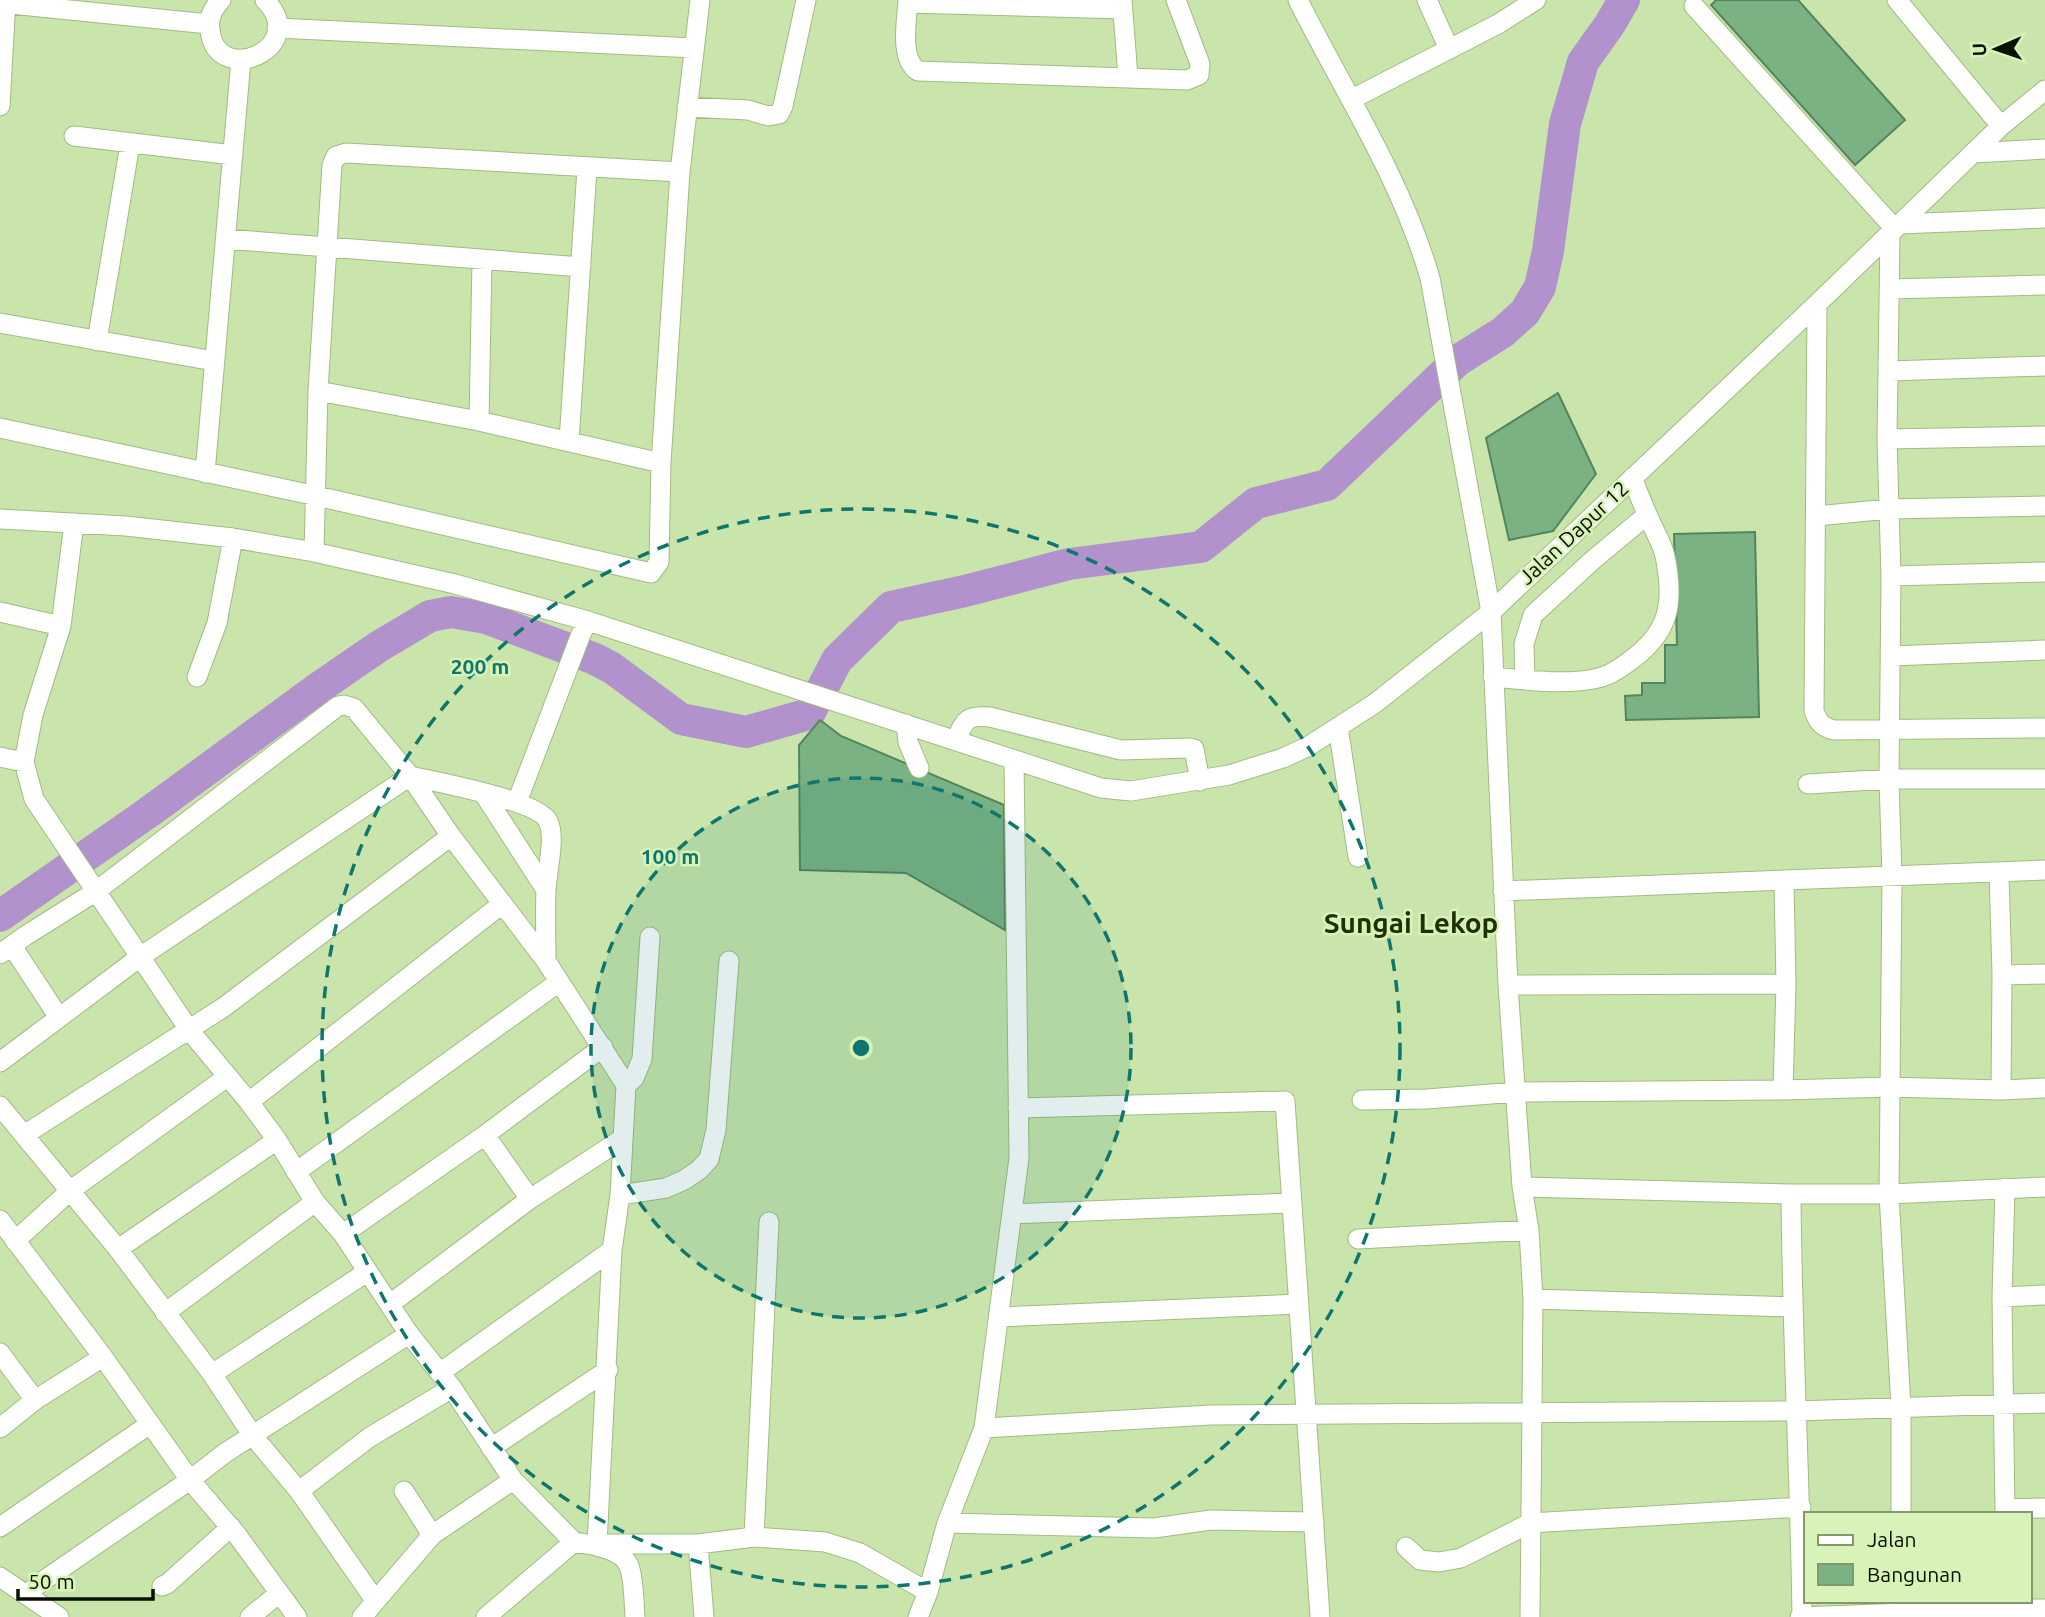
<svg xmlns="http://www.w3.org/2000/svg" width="2045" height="1617" viewBox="0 0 2045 1617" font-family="Ubuntu,sans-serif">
<rect width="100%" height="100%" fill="#cae5ab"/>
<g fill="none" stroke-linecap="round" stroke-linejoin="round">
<!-- river -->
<path stroke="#b192cc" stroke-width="32" d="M0 916 149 812 317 689 378 647 430 616 451 612 486 618 595 659 612 668 681 719 746 732 809 714 837 660 891 607 965 591 1069 564 1201 547 1256 503 1327 485 1457 361 1503 332 1525 312 1540 287 1548 251 1565 124 1583 62 1610 24 1624 0"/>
</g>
<!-- building -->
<path fill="#7bb283" stroke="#54855c" stroke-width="2" d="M1716 0H1798L1905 120 1855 165 1711 5Z
M1558 393 1596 474 1553 531 1509 540 1486 438Z
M1755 532 1759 717 1626 720 1625 696 1642 695V683H1665V645H1677L1674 534Z
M820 720 841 736 1004 805 1005 930 906 873 800 870 799 745Z"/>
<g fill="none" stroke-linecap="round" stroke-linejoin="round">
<!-- minor casing -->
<g stroke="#a1bb82" stroke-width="21">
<path id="minor" d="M221 0C213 8 208 18 210 30 216 89 312 48 265 0
M908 0C907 20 899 59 918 71L1187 80 1199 75 1200 64 1176 0
M1122 0 1128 77
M1298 0C1345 94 1400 176 1430 278L1491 612 1508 985 1522 1187 1529 1230 1533 1299 1530 1617
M1427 0 1449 49
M1897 0 2001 126
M0 3 209 24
M908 3 1122 9
M1694 6 1895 229
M277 28 694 48
M1352 99 1498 24 1536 0
M0 106 6 0
M687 107 748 110 768 116 779 114 783 106 806 0
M74 136 233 155
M1973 153 2045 149
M1900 224 2045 218
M1890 234 1887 439 1891 576 1889 779 1892 877 1889 1194 1901 1408V1514
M226 239 581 267
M1891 289 2045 285
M1817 304 1814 711C1818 722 1822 727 1834 730L2045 728
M0 323 214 361
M97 341 130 144
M1889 371 2045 366
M318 391 479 421 661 463
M479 421 482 260
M0 428 317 496 651 573 659 562 661 463 680 172 700 0
M1887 439 2045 436
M569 441 587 169
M205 473 241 60
M1817 516 1888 509 2045 506
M0 519 126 526 233 538 314 552 455 584 588 621 1101 788 1131 791 1229 775 1283 758 1307 747 1374 704 1491 612 1817 304 2001 126 2045 90
M74 523 61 626 33 715 24 762 34 799 190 1031 249 1102 277 1140 315 1202 343 1234 409 1334 452 1388 513 1480 574 1542C590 1544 622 1548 629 1566 634 1579 634 1603 635 1617
M314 552 318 391 332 165 336 156 346 153 680 172
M1891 576 2045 572
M0 612 61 626
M1891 656 2045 650
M197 677 217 623 233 538
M1493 677C1526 680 1562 685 1594 679 1606 677 1618 670 1627 663 1669 634 1675 605 1665 556 1663 546 1657 536 1653 527 1645 511 1639 494 1632 478
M1525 680 1524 644 1533 615 1594 559 1647 515
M906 724 908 742 919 768
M1338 727 1358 857
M956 740C965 720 966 715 990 717L1121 750 1189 748 1194 749 1200 781
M0 757 24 762
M1808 784 1889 779H2045
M484 794 546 890
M517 802 581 634 588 621
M1999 873 2002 975 2001 1090
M1503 891 2045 870
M12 946 58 1016
M0 954 25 936 95 892 338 706 344 705 354 708 410 776 451 836 546 961 626 1085 620 1195 612 1250 597 1544H698L754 1537 825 1542 860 1553 928 1592
M2002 975 2045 974
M1508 985 1786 984
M0 1062 140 957 410 776C436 782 537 800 548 821 556 837 547 871 546 890 545 914 546 938 546 961
M626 1085 634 1078 642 1059 650 937
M1783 1090 1786 984 1784 881
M1362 1100 1427 1099 1516 1092 1783 1090 1889 1087 2001 1090 2045 1088
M249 1102 502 904
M0 1106 118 1249 212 1374 253 1436 299 1491 375 1600
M1018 1108 1285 1101 1320 1617
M24 1135 224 1007 451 836
M485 1135 530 1199
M296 1172 559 982
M1522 1187 1791 1194H1889L2045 1187
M2005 1188 2002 1297 2005 1514
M1791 1194C1792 1335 1800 1476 1802 1617
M620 1195 666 1188 684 1180 699 1170 709 1159 716 1130 729 961
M1012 1214 1292 1203
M0 1220 103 1357 190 1480 237 1535 297 1617
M343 1234 485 1135 603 1047
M1358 1239 1529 1230
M15 1241 71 1190 227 1077
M118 1249 277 1140
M2002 1297 2045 1295
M1533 1299 1792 1307
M390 1304 530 1199 622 1139
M165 1313 315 1202
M1000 1317 1299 1304
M0 1353 35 1400
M441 1372 612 1250
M212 1374 367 1272
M0 1428 35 1400 103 1357
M984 1428 1211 1415 1796 1411 2045 1403
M491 1448 608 1370
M299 1491 370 1437 452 1388
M404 1491 432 1535
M2005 1509 2045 1508
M947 1523 1154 1528 1211 1520 1314 1522
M0 1527 150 1424
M754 1537 769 1222
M698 1544 704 1617
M1406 1547 1420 1560 1439 1562 1461 1558 1530 1523 1801 1507
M0 1577 59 1617
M162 1586 167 1584 231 1527
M28 1595 37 1585 190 1480 225 1453 409 1334
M250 1617 278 1594
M362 1617 432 1535 513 1480
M486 1617 574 1542
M918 1617 928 1592 947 1523 984 1428 1019 1158 1014 760
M1800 1617 2010 1609H2045"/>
</g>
<!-- minor -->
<use href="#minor" stroke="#fff" stroke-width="19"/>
</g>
<!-- distance rings -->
<circle cx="861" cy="1048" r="270" fill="#0f766e" fill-opacity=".12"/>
<g fill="none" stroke="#0f766e" stroke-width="3.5" stroke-dasharray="12 9">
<circle cx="861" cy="1048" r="270"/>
<circle cx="861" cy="1048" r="539"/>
</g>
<g text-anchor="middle" stroke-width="5" stroke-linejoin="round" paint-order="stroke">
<!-- street labels -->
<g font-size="21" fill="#081000" stroke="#d7f3b8">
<text transform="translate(1574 533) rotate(-43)" y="7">Jalan Dapur 12</text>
</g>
<!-- district labels -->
<g font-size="28" font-weight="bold" fill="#1f2f06" stroke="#d7f3b8">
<text x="1411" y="933">Sungai Lekop</text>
</g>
</g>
<circle cx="861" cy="1048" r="10" fill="#0f766e" stroke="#d7f3b8" stroke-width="3.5"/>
<g font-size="21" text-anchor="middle" font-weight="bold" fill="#0f766e" stroke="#d7f3b8" stroke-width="5" stroke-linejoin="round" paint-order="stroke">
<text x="480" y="674">200 m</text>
<text x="670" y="864">100 m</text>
</g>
<!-- legend -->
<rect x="1804" y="1512" width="228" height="91" fill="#d7f3b8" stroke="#84986e" stroke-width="2"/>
<rect x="1818" y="1535" width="35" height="10" fill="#ffffff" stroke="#84986e" stroke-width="2"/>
<text x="1867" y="1547" font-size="21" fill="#081000">Jalan</text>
<rect x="1818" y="1564" width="35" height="21" fill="#7bb283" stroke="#84986e" stroke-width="2"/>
<text x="1867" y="1582" font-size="21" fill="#081000">Bangunan</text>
<!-- north arrow -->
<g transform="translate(1996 49) rotate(268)" stroke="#d7f3b8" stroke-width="5" paint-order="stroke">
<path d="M0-5L12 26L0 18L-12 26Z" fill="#081000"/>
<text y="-10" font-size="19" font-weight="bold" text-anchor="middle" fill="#081000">U</text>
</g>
<!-- scale -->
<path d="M18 1589v10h135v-10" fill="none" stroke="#081000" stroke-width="3.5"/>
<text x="28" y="1589" font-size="21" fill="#081000" stroke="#d7f3b8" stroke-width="5" paint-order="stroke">50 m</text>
</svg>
